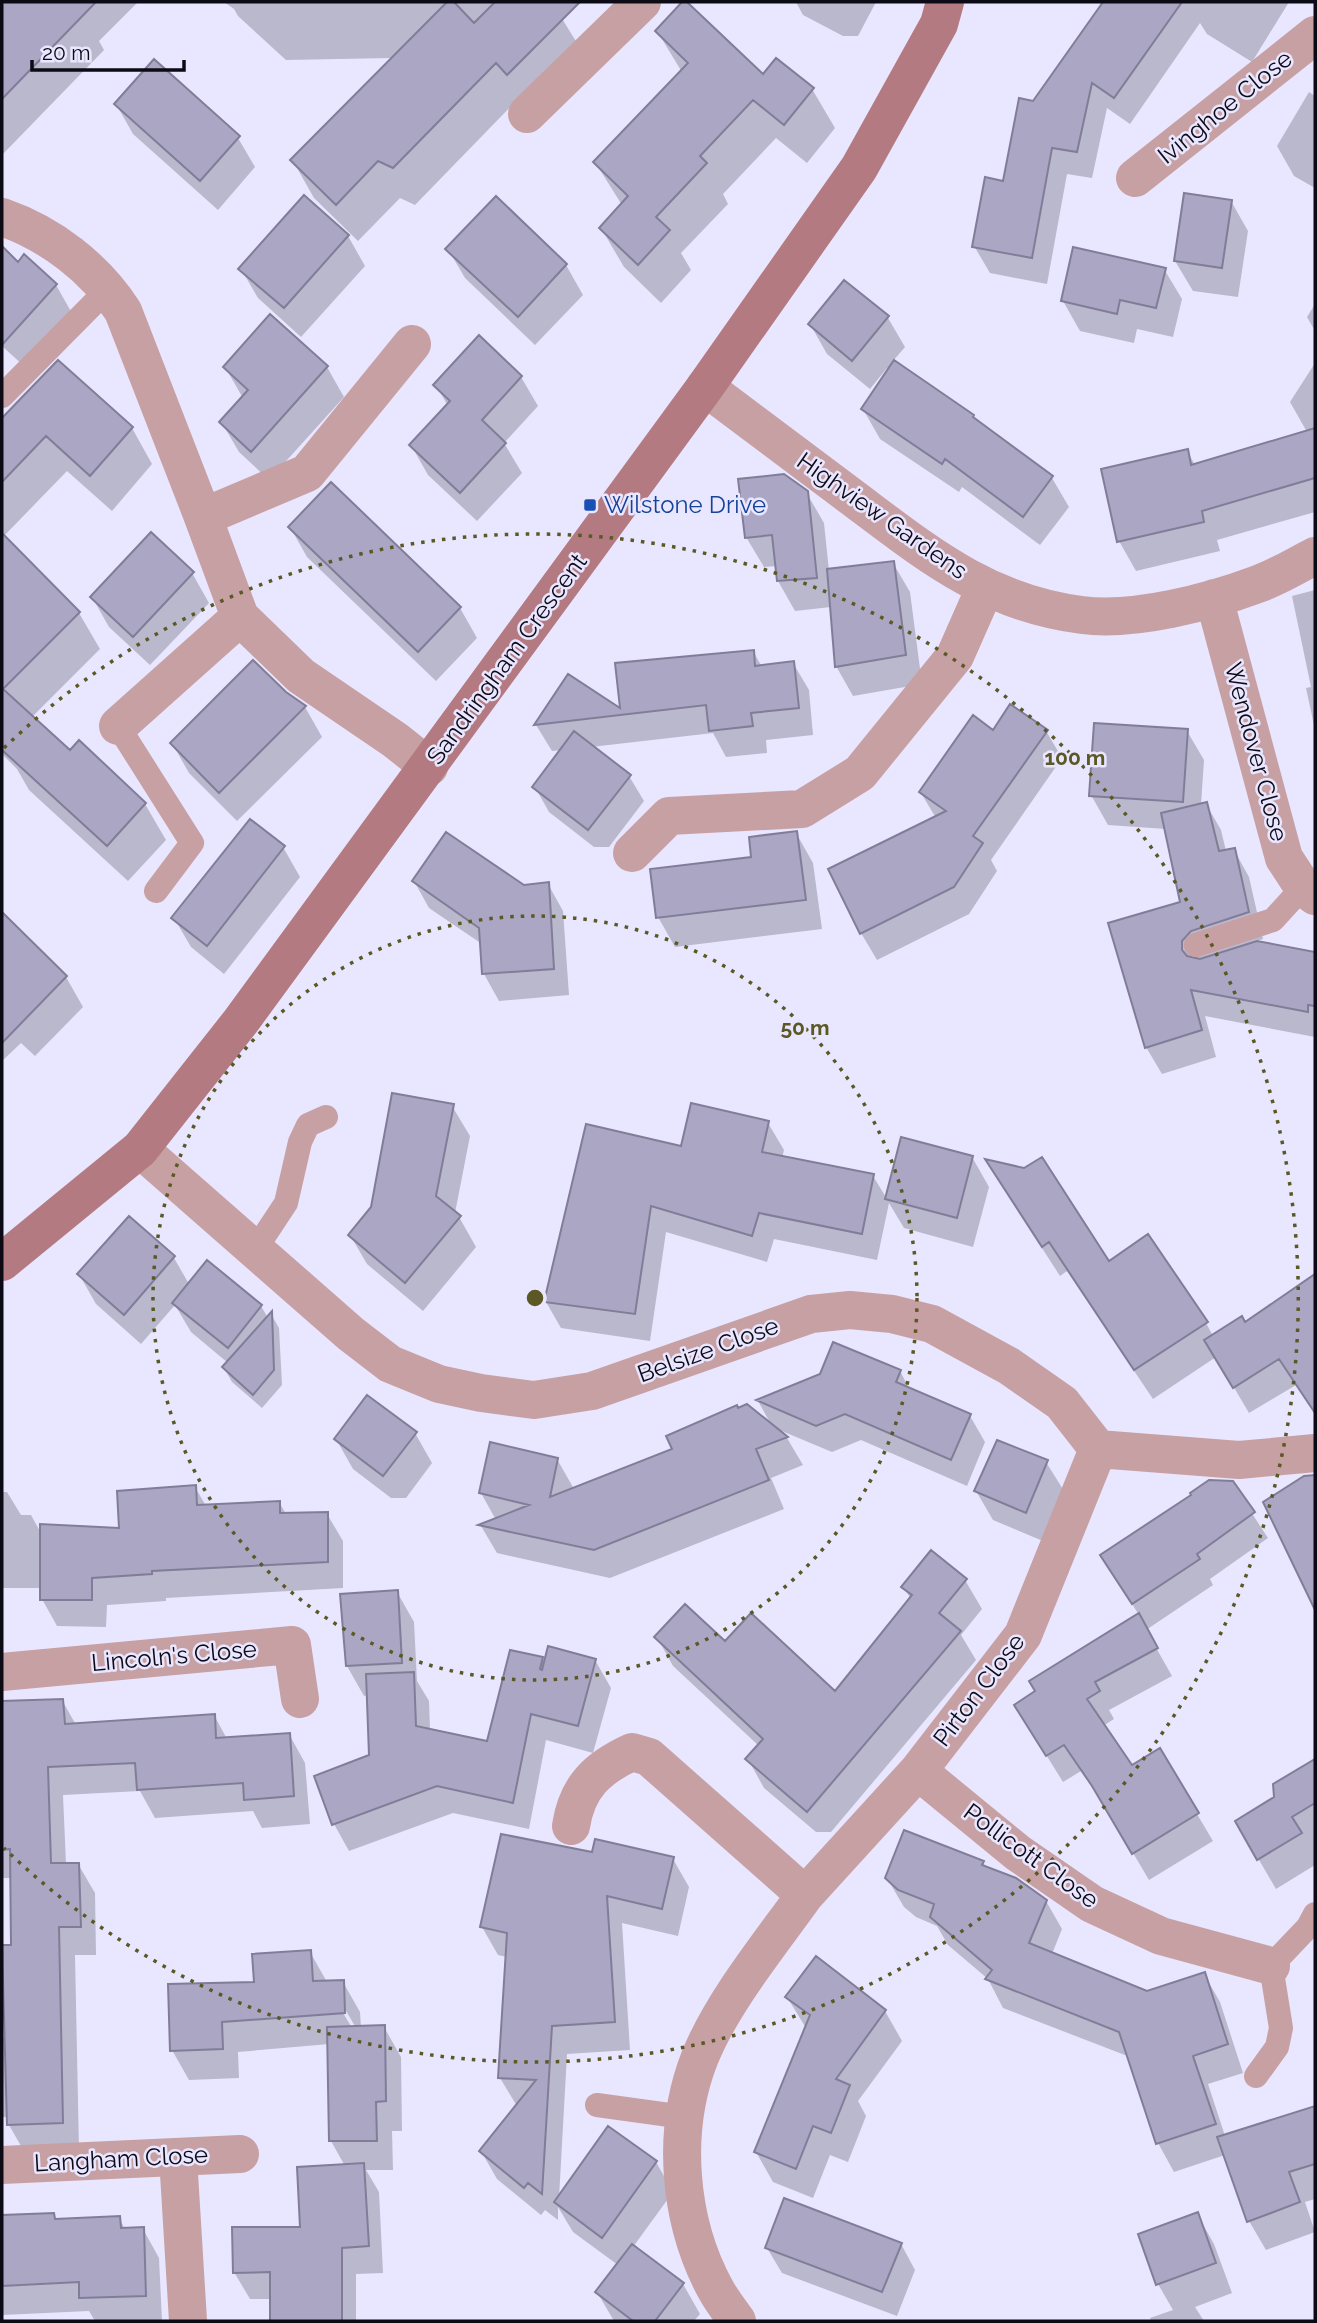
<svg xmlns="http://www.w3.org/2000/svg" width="1317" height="2323" viewBox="0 0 1317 2323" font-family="Raleway,sans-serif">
<rect width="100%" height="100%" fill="#e9e6ff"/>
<!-- shadow -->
<path fill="#0003" fill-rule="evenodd" d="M7 2H138L99 41 104 50 2 155V7Z
M224 2H576L561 17 585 56 518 99 415 205 400 198 358 241 314 198 293 161 391 58 286 60 238 16 234 9Z
M685 2 763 77 812 89 835 128 807 163 776 138 723 194 728 204 681 253 691 270 661 303 624 267 601 228 622 205 595 162 682 72 657 31Z
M796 2H876L858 36H843L803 15Z
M1105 2H1289L1252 62 1207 34 1200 23 1130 124 1107 108 1092 178 1067 174 1047 284 990 273 974 246 1005 183 1034 103Z
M1309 92 1315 96V188L1294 176 1277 146Z
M116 104 238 138 255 167 218 210 133 134Z
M496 199 566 265 583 295 535 345 465 278 448 249Z
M1231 201 1248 231 1238 297 1193 291 1175 261Z
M348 236 365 266 301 337 258 298 241 269Z
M2 249 19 264 56 285 73 315 25 367 2 346Z
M1164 269 1182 299 1173 337 1137 329 1134 343 1080 331 1063 301Z
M845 282 888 318 905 347 893 361 973 416 976 422 1052 478 1069 507 1040 545 962 487 959 492 880 439 863 409 889 370 887 368 870 389 827 354 810 324Z
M1315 304V331L1307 317Z
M270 316 327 367 344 397 269 480 239 452 222 423 243 398 225 367Z
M1315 363V512L1217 540 1220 551 1136 571 1119 541 1187 451 1195 465 1307 432 1290 402Z
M521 377 538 406 504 443 522 473 477 521 428 475 411 445 448 406 436 385Z
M12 409 132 428 152 464 112 511 67 471 3 537 79 613 100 649 32 717 71 753 145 804 166 840 128 881 29 790 17 769 2 754V420Z
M806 492 824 523 829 571 893 563 910 592 922 684 853 696 836 666 831 607 795 611 778 581 777 566 764 567 746 537Z
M290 527 460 608 477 638 436 681 307 557Z
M192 573 209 603 150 665 109 627 92 597Z
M1315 590V730L1306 688 1311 687 1292 596Z
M753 651 762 667 793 663 809 690 813 735 766 740 767 753 726 757 713 733 591 747 629 776 644 801 609 847H594L549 812 535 787 562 750 552 751 536 725 568 677 622 712Z
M285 693 305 707 322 737 237 821 189 773 172 743Z
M1046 731 1062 758 991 860 997 871 969 914 877 960 861 933 936 818 921 793 994 732Z
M1187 731 1204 760 1201 805 1206 804 1221 830 1226 851 1234 850 1249 877 1263 939 1254 942 1315 954V1037L1205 1016 1216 1057 1162 1074 1146 1047 1182 903 1166 829 1108 825 1091 795Z
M796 833 813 863 822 929 675 947 658 917Z
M283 847 300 877 224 974 191 947 174 918Z
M414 881 523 887 548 884 563 911 569 995 499 1001 484 974 482 944 429 908Z
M3 916 66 977 83 1007 35 1056 21 1043 2 1061Z
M452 1106 470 1136 455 1213 459 1217 476 1247 423 1311 367 1264 350 1235Z
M768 1123 784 1150 782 1158 873 1176 887 1199 972 1157 989 1187 973 1247 904 1228 889 1203 877 1260 774 1239 767 1262 666 1232 650 1341 561 1328 546 1302 682 1148Z
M1004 1189 1109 1263 1206 1323 1213 1336 1245 1325 1315 1276V1399L1308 1404 1296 1385 1249 1413 1216 1357 1153 1399 1067 1271 1060 1276Z
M129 1218 174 1258 189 1284 207 1263 261 1306 268 1318 271 1314 279 1328 282 1385 262 1408 232 1382 224 1368 228 1363 191 1332 175 1305 141 1344 96 1304 79 1274Z
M900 1371 910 1390 970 1416 985 1442 967 1486 861 1440 832 1452 777 1429 787 1438 803 1465 771 1478 784 1509 610 1578 497 1553 481 1526 496 1520 481 1493 557 1459 574 1489 674 1450 738 1410 772 1426 758 1401 821 1375Z
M415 1433 432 1463 406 1498H391L353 1469 336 1439Z
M1046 1462 1064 1491 1043 1541 993 1520 976 1491Z
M1315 1475V1606L1266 1503 1304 1478Z
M1232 1483 1268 1538 1210 1579 1213 1585 1146 1630 1172 1676 1109 1710 1114 1719 1103 1726 1131 1767 1159 1750 1213 1841 1149 1880 1110 1814 1081 1771 1063 1782 1032 1732 1139 1615 1117 1580Z
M195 1487 206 1506 279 1502 286 1514H327L343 1541V1588L166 1598V1601L107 1605 106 1627 57 1626 42 1599V1588H2V1492H7L21 1515H31L42 1535 121 1530Z
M965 1580 982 1609 961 1635 976 1660 831 1832H816L764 1788 748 1759 759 1746 673 1666 657 1637 725 1644 835 1694 911 1599 903 1587Z
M397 1592 414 1622 417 1681 429 1701 430 1730 488 1743 541 1659 545 1665 595 1660 611 1688 593 1753 546 1740 529 1829 453 1813 349 1851 334 1824 370 1757 368 1695 364 1696 347 1666 342 1595Z
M62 1700 76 1725 214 1715 227 1739 289 1734 305 1763 310 1824 262 1828 253 1811 155 1818 140 1791 63 1795 66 1864H78L95 1893 96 1955H75L79 2151 25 2153 9 2125V2117H2V2038L7 2037 2 1947H13L12 1878H2V1703Z
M1315 1761V1865L1276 1889 1237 1822 1275 1798 1274 1785Z
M593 1854 673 1859 689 1887 678 1936 622 1923 630 2050 567 2054 559 2198 656 2162 673 2192 633 2247 683 2284 700 2314 694 2321H614L597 2292 618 2265 573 2232 558 2207V2220L545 2210 541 2215 497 2179 481 2151 517 2106 500 2078 507 1957 498 1955 482 1927Z
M983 1862 986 1868 1046 1901 1062 1929 1052 1954 1147 1993 1204 1974 1220 2002 1243 2073 1208 2084 1225 2136 1315 2108V2199L1305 2202 1315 2232 1266 2250 1249 2221 1225 2155 1174 2172 1158 2143 1130 2057 1003 2008 988 1979 948 1945 937 1926 916 1917 904 1907 887 1878Z
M310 1952 327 1982H343L360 2012 361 2028 384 2027 401 2057 402 2131H392L393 2170H366L379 2192 383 2273 356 2274V2321H272V2299H250L234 2272 302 2228 345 2166 331 2141 329 2044 238 2052 239 2078 189 2080 172 2050 256 1984ZM342 2004 356 2028H352L339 2006Z
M787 1997 885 2011 902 2041 858 2101 866 2116 848 2162 830 2155 813 2198 773 2182 756 2152 806 2028Z
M53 2214 57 2221 119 2218 125 2229H143L159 2258 162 2321H95L89 2311 2 2315V2217Z
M1197 2214 1214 2244 1232 2293 1195 2307 1204 2321H1151L1150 2318 1173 2310 1158 2284 1141 2235Z
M901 2244 915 2270 897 2316 782 2273 767 2248Z"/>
<!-- building -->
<path fill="#aaa6c4" stroke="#817d99" stroke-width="2" d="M2 2H96L2 99Z
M447 2H454L474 23 495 2H580L507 75 496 63 393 168 378 161 336 205 290 160Z
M682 2H687L763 74 776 58 814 88 784 125 753 100 700 156 707 163 656 217 670 230 638 265 599 228 628 196 593 162 688 63 655 31Z
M1103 2H1182L1114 98 1092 83 1077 152 1052 148 1032 258 972 247 985 177 1003 181 1019 98 1033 101Z
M154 59 240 136 200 181 114 104Z
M1184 193 1232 200 1222 268 1174 261Z
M304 195 349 235 284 308 238 269Z
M496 196 567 264 518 317 445 249Z
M2 246 18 262 24 254 57 284 2 345Z
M1073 247 1166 268 1156 308 1120 300 1117 314 1061 301Z
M844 280 889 316 852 361 808 324Z
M270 314 328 366 251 452 219 422 248 390 223 367Z
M479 335 522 376 482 420 506 443 460 493 409 445 450 401 433 385Z
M58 360 133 427 90 476 46 436 2 482V418Z
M894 360 974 415 973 417 1053 476 1023 517 945 459 942 464 861 409Z
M1315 428V478L1202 511 1204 522 1117 542 1101 469 1188 449 1191 465Z
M784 474 808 491 817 578 777 581 772 535 745 538 738 479Z
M331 482 461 607 418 652 288 527Z
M151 532 194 572 133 637 90 597Z
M2 533 80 612 3 689 70 750 79 740 146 803 107 846 2 750Z
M894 561 906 655 835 667 827 569Z
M754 650 755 666 794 661 799 708 751 713 753 726 709 731 706 705 534 725 568 674 620 708 615 663Z
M253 660 286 692 306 706 219 793 170 743Z
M1010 704 1048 730 973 836 983 843 954 887 860 934 828 869 946 811 919 792 973 715 993 730Z
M1094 723 1188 729 1183 802 1089 796Z
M574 731 631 775 588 830 532 787Z
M1207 802 1219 851 1235 848 1249 912 1191 931 1182 941V950L1187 956 1200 959 1257 941 1315 952V1006L1308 1005V1012L1191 990 1202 1030 1145 1048 1108 923 1180 902 1161 813Z
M250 819 285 846 207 946 171 918Z
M797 831 806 900 656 918 650 869 751 857 749 837Z
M446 832 524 885 549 882 554 969 482 974 479 928 412 881Z
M2 912 67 976 2 1043Z
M392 1093 454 1104 436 1196 461 1216 405 1283 348 1235 371 1207Z
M691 1103 769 1121 762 1152 874 1174 862 1234 759 1213 752 1236 651 1206 635 1314 544 1302 586 1124 681 1146Z
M901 1137 973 1156 957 1218 885 1199Z
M1042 1157 1109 1261 1148 1234 1208 1322 1134 1370 1049 1242 1042 1247 985 1159 1024 1168Z
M129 1216 175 1256 124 1315 77 1274Z
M207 1260 262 1305 228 1348 172 1303Z
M1315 1274V1413L1279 1359 1233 1388 1204 1340 1242 1316 1245 1322Z
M272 1311 274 1370 253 1395 222 1367Z
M833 1342 901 1370 896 1382 971 1414 951 1460 845 1414 816 1426 756 1400 820 1374Z
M367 1395 417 1432 383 1476 334 1439Z
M747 1404 788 1437 756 1449 769 1480 594 1550 478 1525 529 1505 479 1493 490 1442 558 1458 550 1497 672 1449 666 1436 737 1405 738 1408Z
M997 1440 1048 1460 1026 1513 974 1491Z
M1315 1475V1610L1263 1502 1304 1476Z
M1209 1480 1233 1481 1255 1512 1197 1554 1200 1559 1132 1604 1100 1555 1191 1495 1190 1493Z
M196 1485 197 1505 280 1501V1513L328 1512V1562L152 1571V1574L92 1578V1600H40V1524L119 1528 117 1491Z
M931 1550 967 1579 939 1613 961 1631 807 1812 745 1759 763 1739 654 1637 685 1604 725 1641 751 1613 835 1691 912 1595 901 1587Z
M398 1590 402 1663 346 1666 340 1594Z
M1139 1613 1158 1648 1095 1682 1100 1691 1087 1699 1132 1765 1160 1748 1199 1813 1132 1854 1092 1786 1064 1745 1046 1756 1014 1705 1035 1691 1029 1681Z
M548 1646 596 1659 578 1726 531 1714 513 1803 437 1786 332 1825 314 1776 369 1755 366 1674 414 1672 416 1726 487 1741 510 1650 543 1657 540 1669 542 1670Z
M63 1699 65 1724 215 1714 216 1738 290 1733 294 1796 244 1800 243 1783 137 1790 135 1763 48 1767 51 1863H79L81 1927H59L63 2123 7 2125 2 1945H11L10 1849 2 1850V1701Z
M1315 1759V1803L1292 1817 1302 1833 1257 1860 1235 1821 1274 1797 1273 1784Z
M904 1830 984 1861 982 1865 1016 1878 1047 1900 1029 1943 1147 1991 1205 1972 1228 2044 1193 2056 1216 2124 1156 2144 1119 2032 985 1979 992 1970 930 1917 934 1904 898 1890 885 1878Z
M501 1834 592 1852 595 1839 674 1857 662 1909 607 1896 615 2022 552 2026 542 2194 528 2183 524 2188 479 2151 536 2080 498 2078 507 1933 480 1927Z
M311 1950 313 1981 344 1980 345 2013 222 2022 223 2049 170 2051 168 1984 254 1982 252 1954Z
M816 1956 886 2010 836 2079 850 2085 831 2133 813 2126 796 2169 754 2152 810 2015 785 1997Z
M385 2025 386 2101 376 2102 377 2141H329L327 2027Z
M1315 2106V2164L1289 2172 1300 2202 1247 2222 1217 2137Z
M608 2126 657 2161 602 2238 554 2202Z
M364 2163 369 2246 342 2248V2321H270V2272L233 2273 232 2227H300L297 2167Z
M784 2198 902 2243 882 2292 765 2248Z
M1198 2212 1216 2263 1156 2285 1138 2234Z
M54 2213 55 2219 120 2216 121 2228 144 2227 146 2296 79 2298V2282L2 2286V2215Z
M632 2244 684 2283 655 2321H633L595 2292Z"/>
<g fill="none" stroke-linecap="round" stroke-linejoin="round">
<!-- lane -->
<path stroke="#c7a0a3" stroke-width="24" d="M2 396 108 289
M118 726 192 843 156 891
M1196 945 1273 920 1303 887
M255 1250 286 1203 300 1142 308 1125 326 1117
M1256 2076 1277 2047 1281 2028 1271 1966 1308 1927 1315 1914
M597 2105 684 2117"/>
<!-- street -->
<path stroke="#c7a0a3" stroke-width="38" d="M527 114 642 2
M1135 178 1315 35
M2 217C51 234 95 268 123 311L203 517 240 617 301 676 395 740 429 767
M705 387C753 423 801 459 849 495 924 551 985 603 1082 615 1134 622 1210 602 1258 584 1278 577 1297 565 1315 556
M203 517 307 473 412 344
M1214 598 1284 858 1303 887 1315 896
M118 726 240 617
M632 853 669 816 802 809 860 773 955 656 985 588
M140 1149 351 1334 390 1364 439 1384 481 1393 534 1400 592 1391 811 1314 850 1310 892 1314 932 1324 1009 1366 1062 1403 1098 1449 1239 1460 1315 1453
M2 1672 292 1645 300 1699
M918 1771 1018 1853 1092 1904 1161 1936 1271 1966
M571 1826C577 1787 597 1768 632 1752L649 1757 805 1895 918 1771 1023 1635 1098 1449
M178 2157 188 2321
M2 2165 240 2154
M737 2321C730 2311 722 2301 716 2290 678 2221 671 2130 700 2057 723 2001 770 1944 805 1895"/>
<!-- secondary -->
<path stroke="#b37b81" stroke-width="38" d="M2 1262 140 1149 241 1021 705 387 859 168 939 24 945 2"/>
</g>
<!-- distance rings -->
<g fill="none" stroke="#5b5825" stroke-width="3.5" stroke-dasharray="3.5 7">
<circle cx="535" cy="1298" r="382"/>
<path d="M4 748A764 764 0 1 1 4 1848"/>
</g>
<!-- markers -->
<rect fill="#1a4fb4" stroke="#e9e6ff" stroke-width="2.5" x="583" y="498" width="14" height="14" rx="3.5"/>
<g text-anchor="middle" stroke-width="5" stroke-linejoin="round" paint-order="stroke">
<!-- street labels -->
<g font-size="24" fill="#0c0a14" stroke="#e9e6ff">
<text transform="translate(1225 107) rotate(-39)" y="8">Ivinghoe Close</text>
<text transform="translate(882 516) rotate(35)" y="8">Highview Gardens</text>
<text transform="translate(507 659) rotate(-54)" y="8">Sandringham Crescent</text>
<text transform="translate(1256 752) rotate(75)" y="8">Wendover Close</text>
<text transform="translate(708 1350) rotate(-20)" y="8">Belsize Close</text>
<text transform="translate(174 1656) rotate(-5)" y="8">Lincoln's Close</text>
<text transform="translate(979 1690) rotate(-53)" y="8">Pirton Close</text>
<text transform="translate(1031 1856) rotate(36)" y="8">Pollicott Close</text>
<text transform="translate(121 2159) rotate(-3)" y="8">Langham Close</text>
</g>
<!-- transit labels -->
<g font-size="24" fill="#164399" stroke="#e9e6ff" text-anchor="start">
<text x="604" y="513">Wilstone Drive</text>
</g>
</g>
<circle cx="535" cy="1298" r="10" fill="#5b5825" stroke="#e9e6ff" stroke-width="3.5"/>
<g font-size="21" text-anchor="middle" font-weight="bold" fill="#5b5825" stroke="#e9e6ff" stroke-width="5" stroke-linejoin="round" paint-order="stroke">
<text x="1075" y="765">100 m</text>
<text x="805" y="1035">50 m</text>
</g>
<!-- border -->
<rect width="1317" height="2323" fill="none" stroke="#0c0a14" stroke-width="7"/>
<!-- scale -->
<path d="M32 60v10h152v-10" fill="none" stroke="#0c0a14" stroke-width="3.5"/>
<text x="42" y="60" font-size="21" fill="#0c0a14" stroke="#e9e6ff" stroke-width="5" paint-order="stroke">20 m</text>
</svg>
